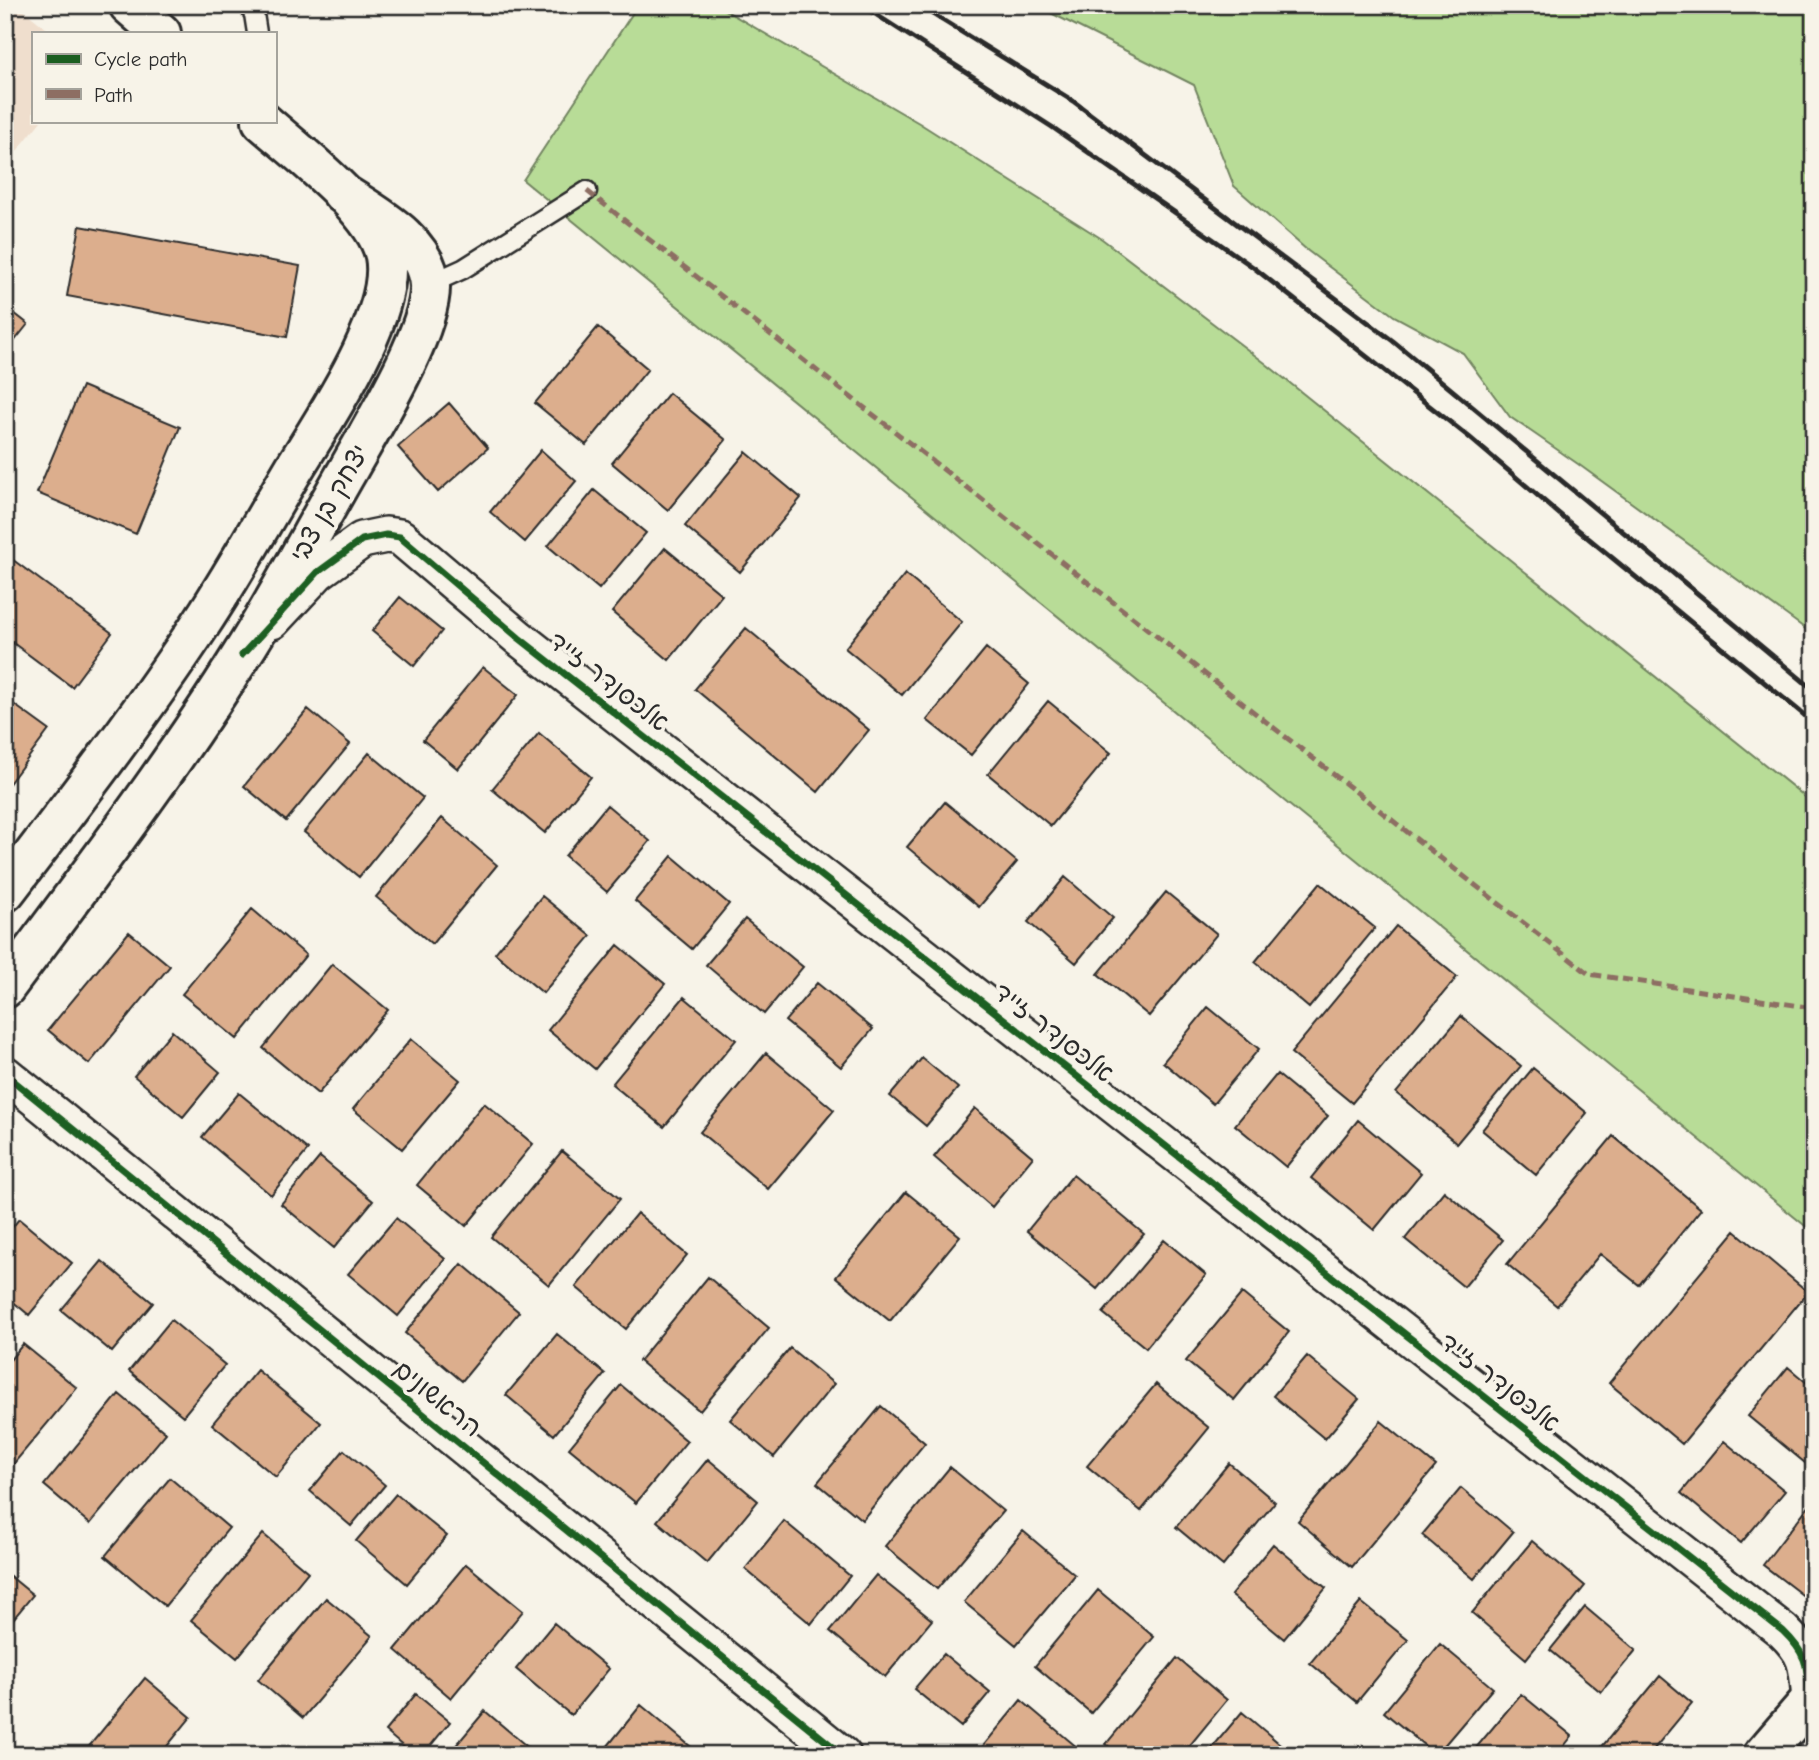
<svg xmlns="http://www.w3.org/2000/svg" width="1819" height="1760" viewBox="0 0 1819 1760" font-family="'Comic Neue','Playpen Sans Hebrew',sans-serif">
<rect width="100%" height="100%" fill="#f7f3e8"/>
<filter id="ink" filterUnits="userSpaceOnUse"><feTurbulence type="fractalNoise" baseFrequency=".0143" numOctaves="2"/><feDisplacementMap in="SourceGraphic" scale="14" xChannelSelector="R" yChannelSelector="G"/><feConvolveMatrix kernelMatrix="1 2 1 2 8 2 1 2 1" color-interpolation-filters="sRGB"/></filter>
<g filter="url(#ink)">
<!-- built -->
<path fill="#efdecd" d="M5 5H17L52 33H33V121H41L5 166Z"/>
<!-- green -->
<path fill="#b8dc97" stroke="#728461" stroke-width="2" d="M638 5H716L919 123 1102 239 1265 363 1814 804V1233L523 180Z
M1035 5H1814V635L1578 464 1510 417 1463 353 1394 316 1308 251 1234 186 1194 85Z"/>
<!-- building -->
<path fill="#dcae8d" stroke="#2b2b2b" stroke-width="2" d="M80 226 300 266 287 337 67 296Z
M5 306 28 324 5 353Z
M598 327 648 369 586 445 535 403Z
M82 386 180 427 136 534 37 493Z
M669 393 726 440 668 510 612 463Z
M449 403 488 448 438 492 398 447Z
M541 450 576 481 525 542 490 512Z
M746 452 801 498 740 572 685 526Z
M594 490 646 533 599 589 548 546Z
M665 548 722 595 669 660 612 612Z
M5 554 112 633 72 687 5 637Z
M905 574 962 622 902 695 845 648Z
M400 597 442 631 414 666 372 631Z
M746 628 869 730 818 792 695 689Z
M986 648 1029 684 971 755 927 720Z
M483 667 518 695 458 769 423 740Z
M5 698 49 730 5 789Z
M1048 701 1111 753 1051 826 988 774Z
M308 709 350 744 286 821 244 786Z
M539 733 591 777 545 833 492 789Z
M369 753 423 798 359 877 304 832Z
M945 802 1017 862 979 907 907 847Z
M607 805 650 841 607 892 565 856Z
M442 818 497 865 432 944 376 897Z
M672 856 729 904 692 949 635 901Z
M1065 877 1113 918 1076 963 1028 922Z
M1320 883 1375 928 1309 1008 1255 962Z
M1166 892 1217 934 1149 1016 1098 974Z
M542 896 591 936 543 993 495 953Z
M252 909 306 955 237 1039 182 994Z
M745 919 803 967 764 1014 706 965Z
M1396 926 1457 977 1352 1103 1291 1053Z
M129 932 170 966 89 1064 48 1030Z
M618 945 665 984 595 1069 548 1030Z
M332 964 388 1010 318 1094 263 1048Z
M817 983 873 1029 841 1067 785 1021Z
M684 997 736 1040 664 1127 612 1084Z
M1208 1007 1259 1049 1213 1104 1163 1062Z
M1461 1016 1521 1066 1457 1143 1396 1093Z
M172 1031 220 1072 183 1117 134 1076Z
M411 1039 460 1080 402 1149 353 1109Z
M766 1053 834 1110 768 1189 700 1132Z
M922 1058 958 1088 926 1126 890 1096Z
M1533 1068 1587 1113 1536 1175 1482 1130Z
M1277 1074 1328 1116 1286 1167 1235 1125Z
M239 1093 308 1150 271 1195 202 1137Z
M484 1103 533 1144 466 1226 417 1185Z
M975 1108 1033 1157 992 1207 934 1157Z
M1358 1120 1421 1173 1374 1230 1311 1178Z
M1613 1136 1701 1209 1639 1285 1600 1254 1557 1306 1507 1264Z
M562 1151 620 1199 549 1285 491 1237Z
M320 1157 373 1201 334 1248 281 1204Z
M1073 1175 1144 1234 1097 1289 1027 1231Z
M1444 1191 1503 1240 1464 1287 1405 1239Z
M906 1192 960 1236 890 1321 836 1277Z
M637 1213 687 1255 626 1329 576 1287Z
M396 1218 445 1259 398 1316 348 1274Z
M19 1219 72 1263 29 1315 5 1295V1236Z
M1735 1231 1808 1292 1682 1444 1609 1383Z
M1164 1240 1206 1275 1146 1348 1103 1313Z
M102 1261 153 1303 112 1352 61 1310Z
M462 1264 519 1312 462 1381 405 1333Z
M708 1277 769 1328 700 1411 639 1361Z
M1242 1293 1289 1332 1234 1400 1186 1361Z
M171 1320 225 1365 183 1416 129 1371Z
M557 1334 605 1374 554 1435 506 1395Z
M23 1344 77 1388 5 1474V1366Z
M790 1348 834 1384 774 1457 730 1420Z
M1307 1356 1359 1399 1325 1439 1273 1396Z
M1788 1367 1814 1389V1462L1810 1467 1748 1416Z
M257 1370 321 1423 276 1477 212 1424Z
M1156 1384 1209 1428 1141 1511 1087 1466Z
M621 1385 687 1441 636 1503 569 1448Z
M119 1394 166 1433 90 1524 44 1485Z
M881 1406 925 1443 862 1520 817 1483Z
M1381 1421 1436 1466 1352 1567 1298 1521Z
M1724 1441 1785 1491 1741 1543 1681 1493Z
M344 1450 385 1485 351 1526 310 1491Z
M708 1459 758 1501 707 1563 657 1521Z
M1229 1463 1275 1502 1223 1566 1176 1527Z
M950 1467 1003 1511 937 1589 885 1546Z
M170 1478 229 1528 165 1606 105 1556Z
M1461 1488 1513 1532 1474 1579 1422 1535Z
M396 1494 447 1536 407 1584 356 1541Z
M1814 1499V1604L1763 1565Z
M784 1521 850 1576 811 1624 745 1569Z
M1023 1531 1075 1575 1016 1645 964 1602Z
M263 1534 308 1572 237 1658 191 1620Z
M1532 1541 1585 1586 1526 1659 1472 1613Z
M1273 1544 1326 1588 1284 1639 1231 1595Z
M466 1564 523 1611 451 1698 395 1650Z
M5 1572 33 1595 5 1629Z
M876 1575 932 1620 885 1677 830 1631Z
M1098 1590 1154 1637 1091 1713 1035 1666Z
M326 1598 372 1636 303 1718 258 1680Z
M1361 1602 1408 1640 1357 1702 1310 1663Z
M1585 1607 1636 1650 1601 1692 1550 1650Z
M554 1623 609 1669 571 1715 516 1669Z
M1440 1644 1493 1688 1436 1755 1384 1712Z
M944 1654 990 1692 961 1727 914 1689Z
M1177 1658 1227 1700 1182 1755H1119L1106 1744Z
M1660 1676 1692 1703 1649 1755H1595Z
M145 1678 191 1717 160 1755H82Z
M416 1694 450 1722 423 1755H413L385 1731Z
M1521 1694 1572 1736 1557 1755H1470Z
M1021 1700 1078 1748 1072 1755H984L979 1751Z
M641 1705 691 1747 685 1755H616L607 1747Z
M485 1711 537 1755H448Z
M1242 1712 1293 1755H1206Z"/>
<g fill="none" stroke-linecap="round" stroke-linejoin="round">
<!-- lane casing -->
<g stroke="#2b2b2b" stroke-width="23">
<path id="lane" d="M248 5 254 14 257 33
M430 284 463 269 587 191"/>
</g>
<!-- street casing -->
<g stroke="#2b2b2b" stroke-width="40">
<path id="street" d="M272 621 318 572 362 540 386 535 400 537 519 638 1783 1631C1809 1656 1807 1667 1810 1701H1814
M5 1074 843 1755"/>
</g>
<!-- secondary casing -->
<g stroke="#2b2b2b" stroke-width="44">
<path id="secondary" d="M129 5 161 33
M5 892C73 803 141 715 202 622 235 572 264 519 295 467 325 418 396 314 385 256 376 211 297 152 262 121
M5 988C86 879 169 771 241 656 280 595 313 530 349 468 372 427 432 330 430 285 427 241 376 215 342 193
M1763 1755 1814 1696"/>
</g>
<!-- lane -->
<use href="#lane" stroke="#f7f3e8" stroke-width="18"/>
<!-- street -->
<use href="#street" stroke="#f7f3e8" stroke-width="35"/>
<!-- secondary -->
<use href="#secondary" stroke="#f7f3e8" stroke-width="38"/>
<!-- rail -->
<path stroke="#2b2b2b" stroke-width="5" d="M861 5 1052 127 1253 267 1469 437 1571 524 1814 723
M918 5 1073 101 1393 341 1814 690"/>
<!-- quiet -->
<path stroke="#8d6e63" stroke-width="5" stroke-dasharray="10 5" stroke-linecap="butt" d="M587 191 1589 974 1814 1008"/>
<!-- cycleway casing -->
<g stroke="#f7f3e8" stroke-width="11">
<path id="cycleway" d="M242 655 318 572 362 540 386 535 400 537 519 638 1783 1631C1809 1656 1807 1667 1810 1701H1814
M5 1074 843 1755"/>
</g>
<!-- cycleway -->
<use href="#cycleway" stroke="#1b5e20" stroke-width="7"/>
</g>
</g>
<g text-anchor="middle" stroke-width="7" stroke-linejoin="round" paint-order="stroke">
<!-- street labels -->
<g font-size="26" fill="#2b2b2b" stroke="#f7f3e8">
<text transform="translate(329 503) rotate(-60)" y="9">יצחק בן צבי</text>
<text transform="translate(609 681) rotate(38)" y="9">אלכסנדר זייד</text>
<text transform="translate(1054 1032) rotate(38)" y="9">אלכסנדר זייד</text>
<text transform="translate(1500 1382) rotate(38)" y="9">אלכסנדר זייד</text>
<text transform="translate(438 1398) rotate(39)" y="9">הראשונים</text>
</g>
</g>
<!-- margin -->
<rect width="1819" height="1760" fill="none" stroke="#f7f3e8" stroke-width="28"/>
<rect x="14" y="14" width="1791" height="1732" fill="none" stroke="#2b2b2b" stroke-width="2.5" filter="url(#ink)"/>
<!-- legend -->
<rect x="32" y="32" width="245" height="91" fill="#f7f3e8" stroke="#a5a39c" stroke-width="2"/>
<rect x="46" y="54" width="35" height="10" fill="#1b5e20" stroke="#a5a39c" stroke-width="2"/>
<text x="94" y="66" font-size="21" fill="#2b2b2b">Cycle path</text>
<rect x="46" y="89" width="35" height="10" fill="#8d6e63" stroke="#a5a39c" stroke-width="2"/>
<text x="94" y="102" font-size="21" fill="#2b2b2b">Path</text>
</svg>
